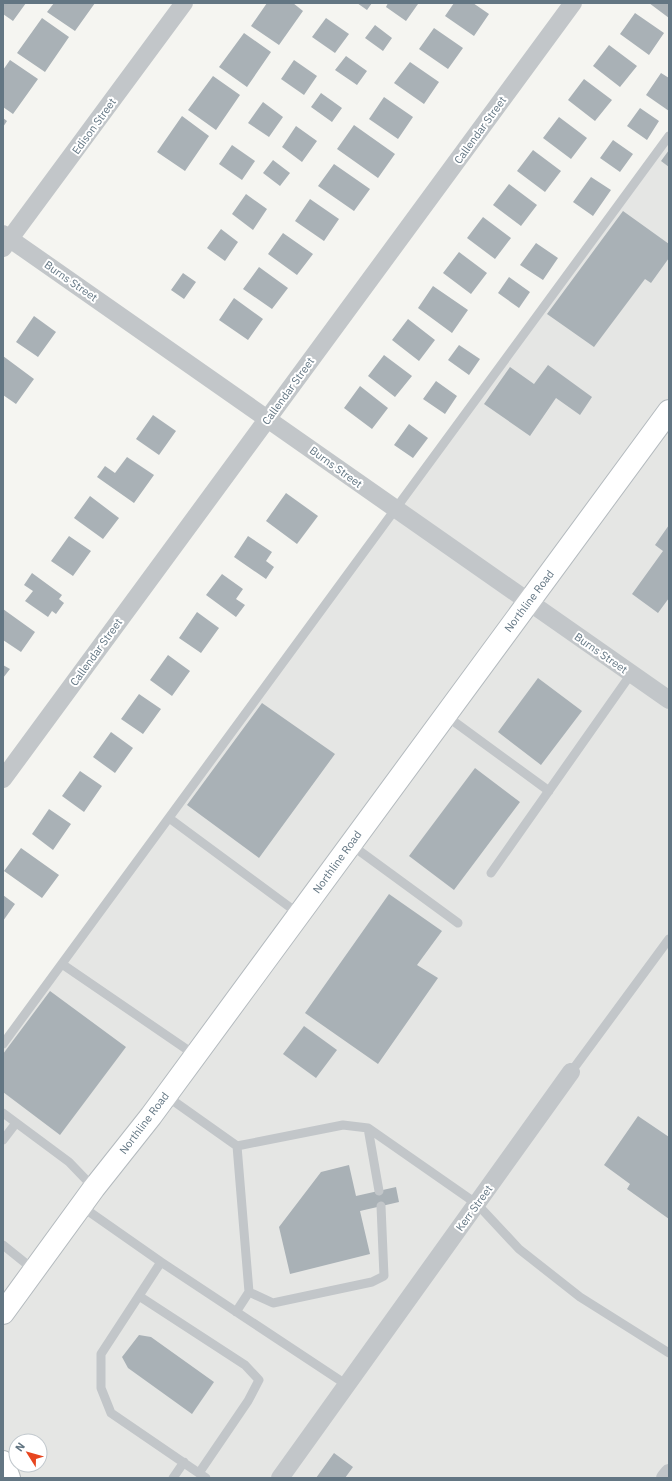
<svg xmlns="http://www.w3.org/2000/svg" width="672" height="1481" viewBox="0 0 672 1481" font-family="'IBM Plex Sans',sans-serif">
<rect width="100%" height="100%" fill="#f5f5f1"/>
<!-- built -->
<path fill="#e5e6e4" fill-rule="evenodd" d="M669 136V1478H9L3 1462V1044ZM16 1441H40V1465H16Z"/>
<!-- building -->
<path fill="#a9b1b6" d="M3 3H26L13 21 3 14Z
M54 3H95L75 31 47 12Z
M267 3H293L303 11 279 45 251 26Z
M357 3H372L367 10Z
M388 3H416L418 4 406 21 386 7Z
M454 3H473L489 14 474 36 445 16Z
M649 3H669V18Z
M635 13 664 33 649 55 620 34Z
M42 18 69 37 45 72 17 53Z
M326 18 349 34 335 53 312 37Z
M375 25 392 38 383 51 365 38Z
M434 28 463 48 448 69 419 49Z
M244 33 271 52 247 87 219 67Z
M609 45 637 66 620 87 593 66Z
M346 56 367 71 357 85 335 70Z
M10 60 38 79 13 114 3 107V70Z
M294 60 317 76 304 95 281 79Z
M410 62 439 82 424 104 394 83Z
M661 73 669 78V111L646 95Z
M213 76 240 95 216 130 188 110Z
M584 79 612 100 595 121 568 100Z
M321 93 342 108 332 122 311 107Z
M384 97 413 117 398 139 369 119Z
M263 102 283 117 269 137 248 123Z
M640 108 659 121 647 140 627 126Z
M182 116 209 136 185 171 157 152Z
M559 117 587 138 571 159 543 138Z
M3 118 7 121 3 127Z
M354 125 395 154 378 178 337 149Z
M296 126 317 141 302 162 282 147Z
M613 140 633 154 620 172 600 158Z
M232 145 255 161 242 180 219 164Z
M533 150 561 171 545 192 517 171Z
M669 150V167L661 161Z
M273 160 290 173 280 186 263 173Z
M334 164 370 189 354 211 318 186Z
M591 177 611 190 593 216 573 202Z
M509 184 537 205 521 226 493 205Z
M246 194 267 209 253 230 232 214Z
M310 199 339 219 324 241 295 221Z
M623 211 669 244V258L651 283 645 279 594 347 547 314Z
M483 217 511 238 495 259 467 238Z
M221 229 238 242 225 261 207 248Z
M283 233 313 254 297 275 268 254Z
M536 243 558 258 543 280 520 265Z
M459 252 487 273 471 294 443 273Z
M259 267 288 288 272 309 243 289Z
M183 273 196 282 184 299 171 290Z
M509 277 530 292 519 308 498 293Z
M433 286 468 310 452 333 418 308Z
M234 298 263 319 248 340 219 320Z
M34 316 56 332 38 357 16 342Z
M408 319 435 340 419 361 392 340Z
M459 345 480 359 469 375 448 360Z
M384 355 412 376 395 397 368 376Z
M3 356 34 379 16 404 3 395Z
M548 365 592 397 580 415 556 398 530 436 484 404 510 367 534 384Z
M436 381 457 396 445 414 423 399Z
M360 386 388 408 372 429 344 408Z
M153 415 176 431 159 455 136 439Z
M409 424 428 438 413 458 394 445Z
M127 457 154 475 134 503 97 477 105 466 115 473Z
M286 493 318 516 297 544 266 521Z
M90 496 119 518 103 539 74 518Z
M669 525V598L658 613 632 594 663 551 655 545Z
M69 536 91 551 73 576 51 561Z
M248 536 272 552 266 561 274 567 266 579 234 557Z
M32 573 62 595 59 599 64 603 56 614 52 611 48 617 25 601 33 591 24 585Z
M222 574 243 589 236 599 245 605 236 617 206 595Z
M3 609 35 632 21 652 3 640Z
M197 612 219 628 201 653 179 638Z
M168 655 190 671 172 696 150 680Z
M3 665 10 669 3 678Z
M538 678 582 711 541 765 498 732Z
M139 694 161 709 143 734 121 719Z
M262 703 335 754 259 858 187 805Z
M111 732 133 748 115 773 93 757Z
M475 768 520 802 454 890 409 856Z
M80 771 102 786 84 812 62 796Z
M49 809 71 824 53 850 32 834Z
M21 848 59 875 42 898 4 871Z
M389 894 442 931 417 965 438 978 378 1064 305 1013Z
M3 895 15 904 3 921Z
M50 991 126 1047 60 1135 3 1092V1054Z
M304 1026 337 1050 316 1078 283 1054Z
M638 1116 669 1137V1219L627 1189 630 1184 604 1165Z
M349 1165 356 1196 396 1187 399 1202 360 1211 370 1254 290 1274 279 1227 321 1172Z
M139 1335 151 1337 214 1382 192 1414 128 1368 122 1357Z
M334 1453 353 1467 345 1478H316Z"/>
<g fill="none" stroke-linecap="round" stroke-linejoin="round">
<!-- secondary casing -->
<g stroke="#b4babe" stroke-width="24">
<path id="secondary" d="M3 1313 94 1188 151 1116 669 411"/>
</g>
<!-- primary casing -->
<g stroke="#b3b8bb" stroke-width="24">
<path id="primary" d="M3 1462 9 1478"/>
</g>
<!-- lane -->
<path stroke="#c2c6c9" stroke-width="9" d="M445 715 549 791
M169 818 299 914
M350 844 458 923
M491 873 631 674
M62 964 195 1055
M3 1044 669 136
M571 1072 669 939
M165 1095 237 1146
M3 1113 69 1162 94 1188
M368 1128 379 1191
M3 1140 16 1123
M81 1206 161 1262 101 1354V1388L111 1413 206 1478
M381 1206 384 1276 372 1282 273 1303 249 1292 237 1146 343 1125 368 1128 477 1204 519 1249 580 1297 669 1353
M3 1245 34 1270
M161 1262 347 1385
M139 1296 245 1365 259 1380 248 1401 199 1473
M236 1312 249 1292
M173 1478 184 1462"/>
<!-- street -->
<path stroke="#c2c6c9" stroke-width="18" d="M3 234 669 700
M3 248 184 3
M3 779 573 3
M280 1478 571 1072
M665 1478 669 1473"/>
<!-- secondary -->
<use href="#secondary" stroke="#fff" stroke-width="22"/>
<!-- primary -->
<use href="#primary" stroke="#fff" stroke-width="22"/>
</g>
<g text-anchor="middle" stroke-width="4" stroke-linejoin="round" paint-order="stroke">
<!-- street labels -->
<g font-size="11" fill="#637683" stroke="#fff">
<text transform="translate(94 126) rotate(-54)" y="4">Edison Street</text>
<text transform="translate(480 130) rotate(-54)" y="4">Callendar Street</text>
<text transform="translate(71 281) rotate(35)" y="4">Burns Street</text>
<text transform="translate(288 391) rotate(-54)" y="4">Callendar Street</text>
<text transform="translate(336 467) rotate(36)" y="4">Burns Street</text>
<text transform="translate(529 601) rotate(-53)" y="4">Northline Road</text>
<text transform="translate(96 652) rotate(-54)" y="4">Callendar Street</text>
<text transform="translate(601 653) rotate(35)" y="4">Burns Street</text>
<text transform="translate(337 862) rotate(-54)" y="4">Northline Road</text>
<text transform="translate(144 1123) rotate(-53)" y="4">Northline Road</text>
<text transform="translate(474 1208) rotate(-54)" y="4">Kerr Street</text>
</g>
</g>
<!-- border -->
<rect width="672" height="1481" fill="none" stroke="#637683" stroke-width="8"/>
<!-- north arrow -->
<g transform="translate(28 1453) rotate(307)"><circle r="19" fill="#ffffff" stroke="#c1c8cd"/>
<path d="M0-3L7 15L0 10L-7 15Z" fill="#e7451f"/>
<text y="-6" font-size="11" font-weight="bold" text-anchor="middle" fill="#637683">N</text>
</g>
</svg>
